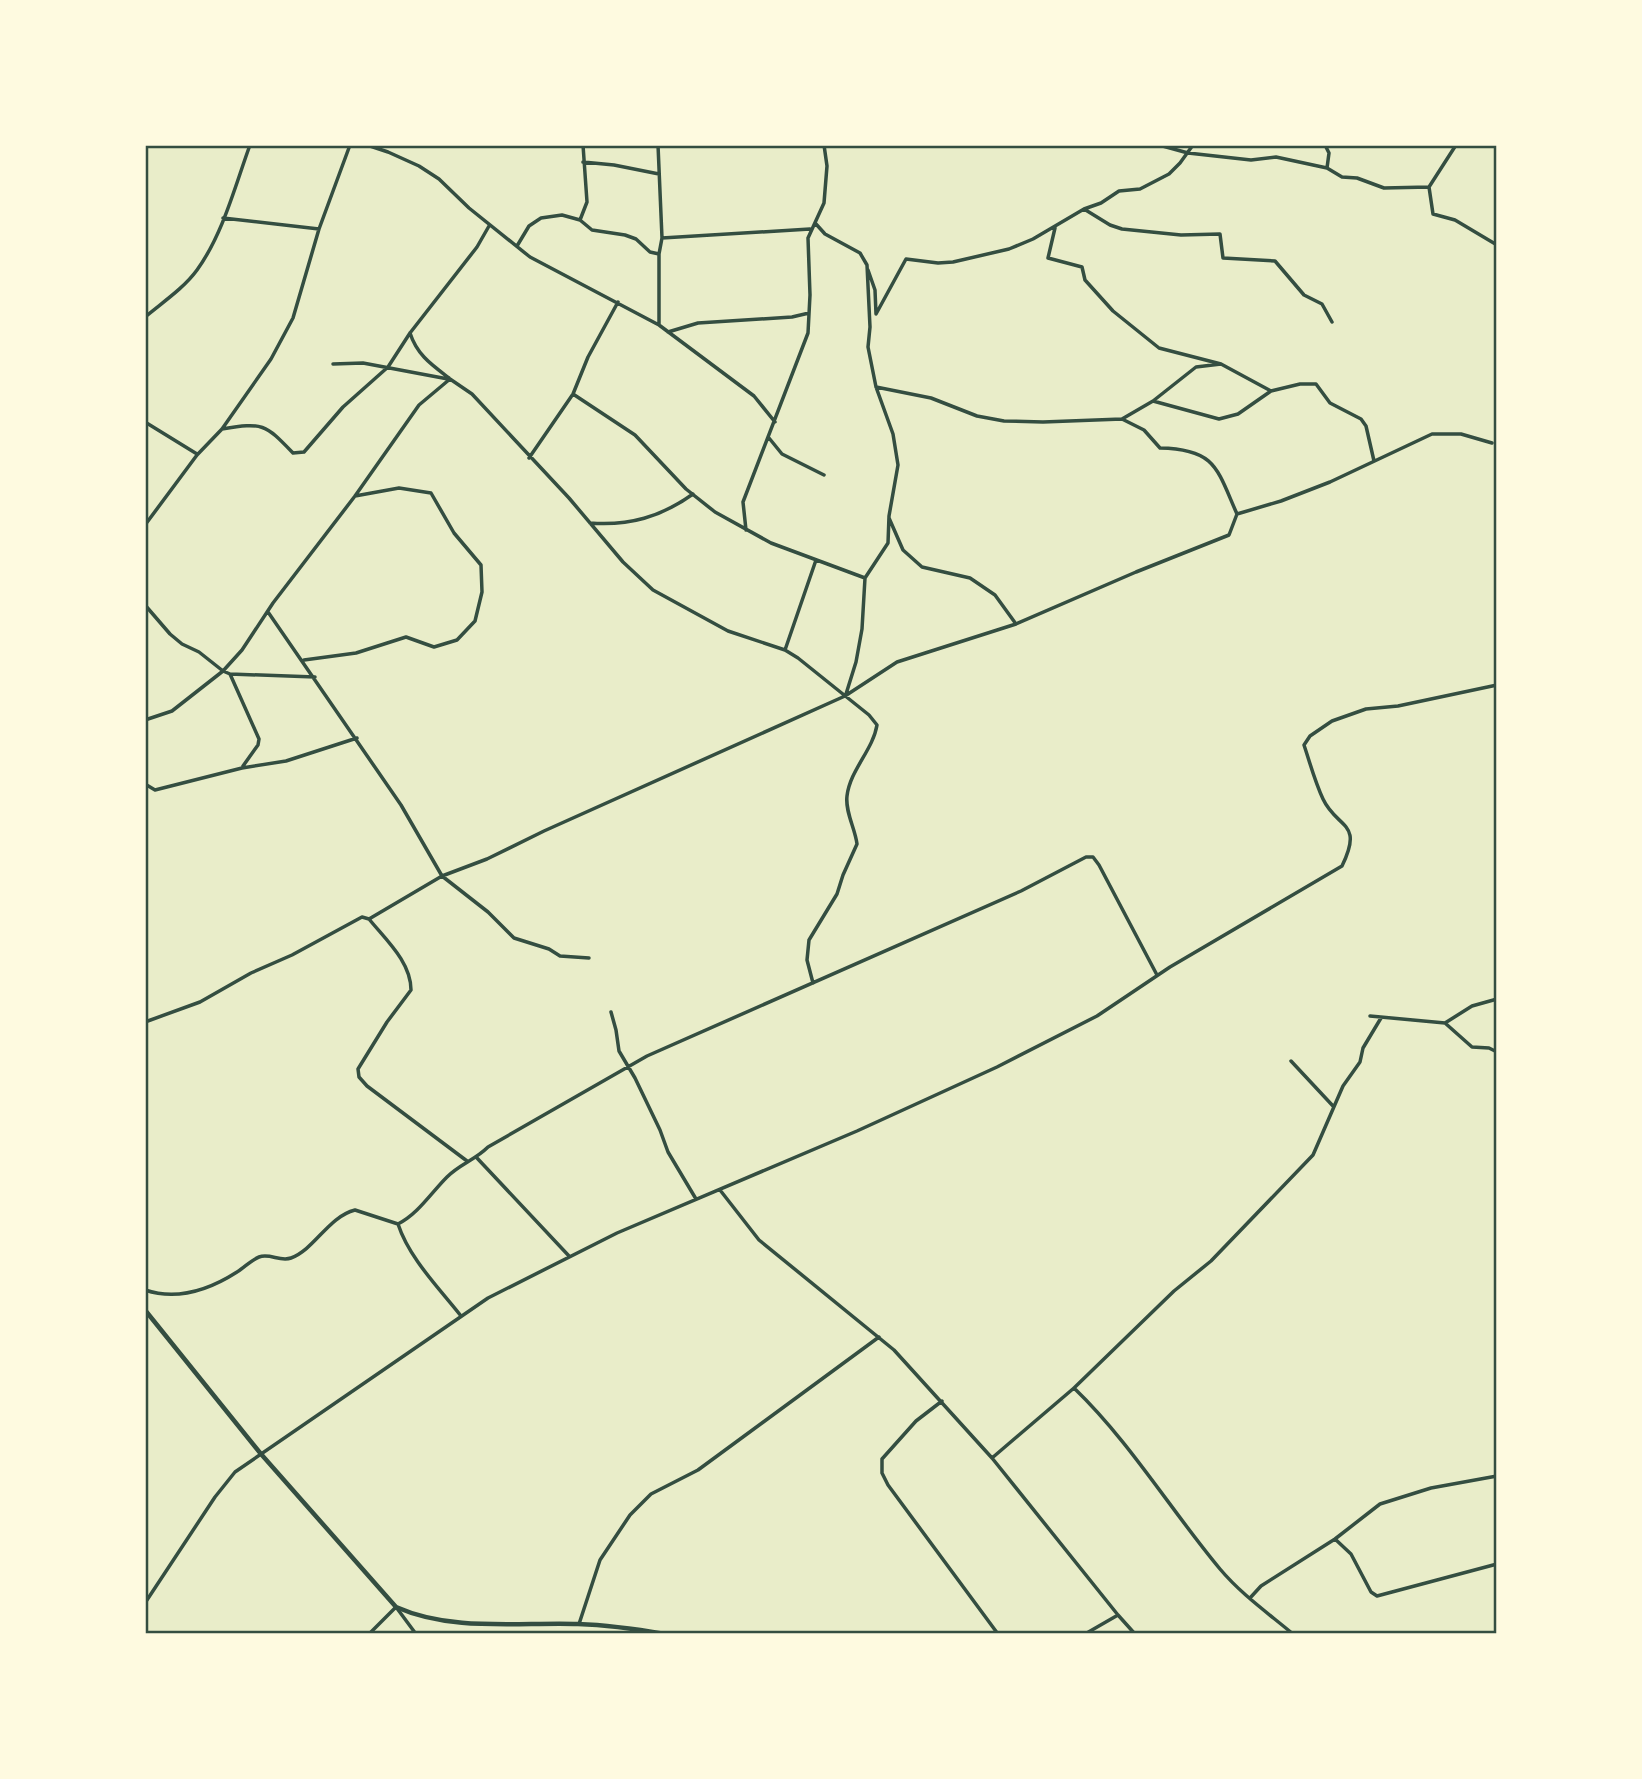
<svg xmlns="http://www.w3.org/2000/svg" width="1642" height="1779" viewBox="0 0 1642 1779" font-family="Figtree,sans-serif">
<rect width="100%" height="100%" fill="#e9edc9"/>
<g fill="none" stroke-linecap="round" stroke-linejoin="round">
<!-- minor -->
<path stroke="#344e41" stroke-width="3.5" d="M367 145 388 152 419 166 439 179 469 208 530 257 659 325 754 396 775 422
M658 145 662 238 659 254V325
M1159 145 1188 153 1251 160 1276 157 1327 168 1342 177 1357 178 1384 188 1429 187
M1325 145 1329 153 1327 168
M1456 145 1429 187 1433 214 1455 220 1497 245
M583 162 614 165 659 174
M1084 209 1110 225 1122 229 1181 235 1220 234 1223 258 1275 261 1304 295 1322 304 1332 322
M223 218 319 229
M580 220 587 202 583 145
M816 224 825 234 860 253 867 265 870 327 868 347 876 387 893 434 898 465 889 516 888 543 865 578 862 629 856 662 846 694
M1055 228 1048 258 1082 267 1085 280 1113 311 1159 348 1221 364
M662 238 810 229
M517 246 529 226 541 218 562 215 580 220 592 230 625 235 636 239 650 252 659 254
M868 270 875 290 876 314 906 259 938 263 953 262 1009 249 1033 239 1084 209 1101 203 1119 191 1140 189 1169 174 1180 163 1193 145
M145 317C163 302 184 288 197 270 223 234 235 186 250 145
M668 332 698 323 792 317 809 313
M410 333C417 355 432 365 449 378
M333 364 363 363 448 379
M876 387 931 398 977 416 1004 421 1043 422 1122 419 1153 401 1219 419 1238 414 1271 391 1300 384H1316L1330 403 1361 419 1366 426 1374 461
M573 394 635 435 686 489 715 512 771 543 865 578
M1153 401 1196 367 1221 364 1271 391
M1122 419 1144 430 1160 448C1216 449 1217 469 1237 514
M145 422 197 454
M222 429C263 422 265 424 293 453L304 452 343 407 388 367 410 333 477 247 489 226
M769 438 782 454 824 475
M529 458 573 394 588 357 618 302
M889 518 903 550 922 567 970 578 995 595 1016 624
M590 523C629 526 661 517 693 494
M145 525 197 455 222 429 271 359 293 318 319 229 350 145
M746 530 743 502 808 333 810 295 808 238 824 203 827 166 824 145
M145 605 170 634 182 644 199 652 223 671 242 650 273 603 355 496 419 405 450 379 472 394 569 498 623 562 653 590 728 631 785 650 798 658 869 715 877 725C873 750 850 770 847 796 845 812 855 828 857 844L843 875 837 894 809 940 807 960 813 983
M268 612 401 805 442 876 488 912 514 938 549 949 560 956 589 958
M785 650 816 560
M304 660 356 653 406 637 434 647 457 640 475 621 482 592 481 565 454 533 431 493 399 488 355 496
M230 674 315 677
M145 720 172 711 223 671 230 674 259 739 258 745 243 766
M145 784 155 790 242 768 286 761 357 738
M369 919C386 940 411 962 411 990L387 1022 358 1069 359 1077 367 1086 467 1161
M611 1012 616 1030 619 1051 635 1078 660 1130 668 1152 696 1199
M1370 1016 1445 1023 1472 1047 1489 1048 1497 1052
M145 1022 200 1002 251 973 292 955 362 917 369 919 442 876 487 859 544 831 845 696 897 662 1016 624 1136 572 1229 535 1237 514 1281 501 1330 482 1432 434H1461L1492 443
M1445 1023 1472 1006 1497 999
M1291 1061 1333 1106
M477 1158 569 1256
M720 1190 759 1240 894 1350 992 1458 1118 1615 1135 1634
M398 1224C409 1258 439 1288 461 1316
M145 1290C178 1301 209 1290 237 1272 244 1268 251 1260 259 1257 270 1253 280 1262 291 1258 315 1249 328 1217 355 1210L398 1224C418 1214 431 1193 447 1177 460 1164 475 1160 488 1147L647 1056 1021 891 1086 857H1093L1099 865 1157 975
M1074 1388C1130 1442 1170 1509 1220 1569 1241 1594 1268 1613 1293 1634
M942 1401 916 1421 882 1459V1473L888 1485 998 1634
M992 1458 1074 1388 1174 1291 1211 1261 1313 1155 1343 1086 1360 1062 1363 1048 1381 1018
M1335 1539 1351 1554 1371 1592 1377 1596 1497 1564
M1250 1598 1261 1586 1335 1539 1380 1504 1431 1488 1497 1476
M145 1603 215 1497 235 1472 488 1298 617 1233 857 1131 997 1067 1097 1016 1170 967 1342 866C1364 821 1337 829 1323 799 1315 782 1310 763 1304 745L1310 736 1332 721 1366 709 1398 706 1497 685
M579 1624 600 1560 630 1515 651 1494 698 1470 879 1337
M369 1634 396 1607 416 1634
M1085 1634 1118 1615"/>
<!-- tertiary -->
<path stroke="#344e41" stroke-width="4.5" d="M145 1310 261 1454 396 1607C452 1632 518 1622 578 1624 607 1625 636 1629 665 1634"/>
</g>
<!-- border -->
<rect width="1642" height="1779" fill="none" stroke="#fefae0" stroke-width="294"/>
<rect x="147" y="147" width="1348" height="1485" fill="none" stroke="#344e41" stroke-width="2.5"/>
</svg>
